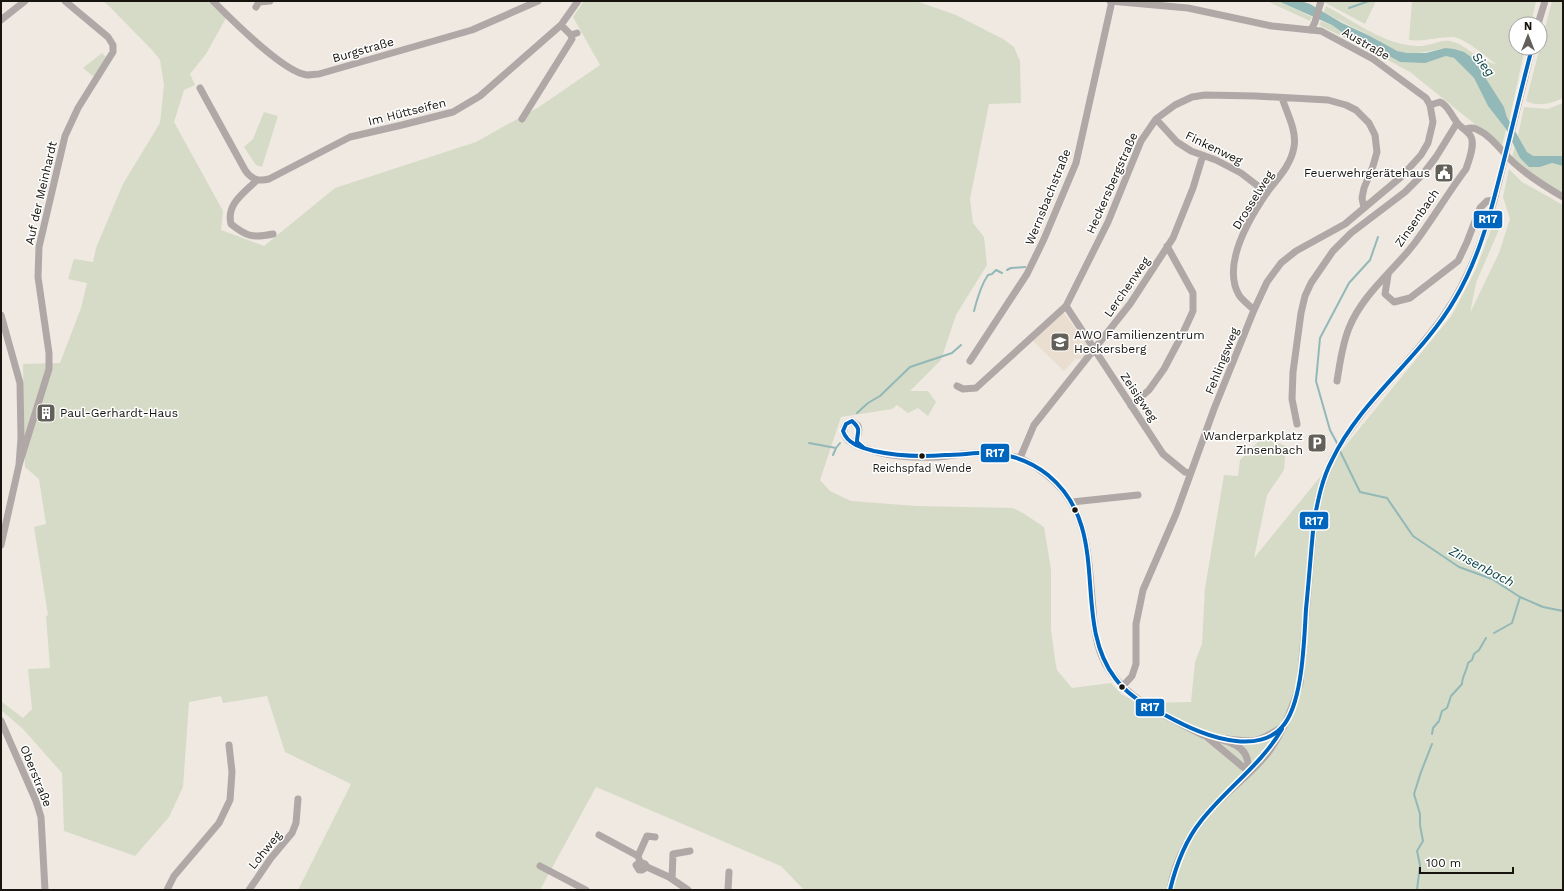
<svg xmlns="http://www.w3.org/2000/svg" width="1564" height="891" viewBox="0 0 1564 891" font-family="'Work Sans',sans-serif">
<rect width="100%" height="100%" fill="#efe9e2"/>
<!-- built -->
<path fill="#e9ded0" d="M1063 312 1088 346 1087 353 1082 359H1075L1064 371 1031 339Z"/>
<!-- green -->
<path fill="#d5dbc6" d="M103 1H208L226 18 206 54 190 74 195 85 184 90 174 122 223 211 221 230 264 246 335 188 476 142 539 107 600 65 573 17 584 1H916L956 15 1003 39 1014 47 1020 61 1021 103 989 104 970 199 973 223 984 237 987 265 956 315 941 360 910 391H928L936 402 928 416 918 408 908 413 897 405 892 409 841 417 820 480 830 491 851 501 916 506 1013 508 1023 513 1044 527 1051 569V629L1055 660 1057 670 1072 688 1111 683 1121 694 1138 703 1191 702 1195 662 1202 644 1205 588 1224 475 1238 476 1240 460 1261 439 1276 442 1286 446 1284 470 1267 495 1254 558 1452 315 1476 269 1499 209 1503 220 1476 283 1470 313 1499 253 1510 219 1503 197 1509 169 1522 182 1563 205V890H804L781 866 596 787 540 890H298L351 784 285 752 267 696 223 703 221 696 189 702 183 787 169 817 135 856 64 831 62 773 23 729 1 710V698L2 702 23 718 32 709 28 669 50 668 46 616 48 615 34 527 46 524 39 479 25 467 23 364 60 363 81 308 87 283 68 279 74 259 93 262 96 248 123 184 160 123 164 85 160 60 153 51 109 6Z
M1267 1H1278L1312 17 1310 21Z
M1322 1H1376L1365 24Z
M1412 1H1536L1531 24H1516V48H1525L1509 121 1504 107 1478 66 1445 48C1433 50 1421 54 1408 53 1393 53 1381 42 1369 35 1354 27 1339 21 1324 12L1326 6C1354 21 1384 45 1417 46 1427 47 1442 39 1450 41 1468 45 1477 61 1496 64 1487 57 1462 36 1452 37 1436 37 1424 42 1409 40Z
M1552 1H1563V98C1551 104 1538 107 1526 101Z
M1321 21 1332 25 1343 33 1355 37 1400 62 1437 59 1446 56 1454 58 1474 78 1488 106 1506 129 1502 146 1410 72 1373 52 1319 25Z
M102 53 107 58 94 77 83 68Z
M1563 103V156H1531L1527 152 1518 136 1524 107 1548 109Z
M264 112 278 116 262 167 256 165 244 147 253 139Z
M1515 145 1520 158 1529 167H1540L1552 163 1563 166V193L1545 183 1512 158Z"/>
<!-- water -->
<path fill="#92b8b7" d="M1278 1H1301L1310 4 1342 23 1368 35 1397 51 1407 53H1426L1445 48 1454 49 1464 52 1471 57 1478 66 1504 107 1507 117 1527 152 1533 156H1563V166L1552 163 1540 167H1529L1520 158 1506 129 1488 106 1474 78 1454 58 1446 56 1425 63 1400 62 1355 37 1343 33 1332 25Z"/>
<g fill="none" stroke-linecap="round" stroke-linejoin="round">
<!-- stream -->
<path stroke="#92b8b7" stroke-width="2" d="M1349 8 1369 1
M1007 270 1011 268 1025 267
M974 311C977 299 981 285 988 275L992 274 996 270 1002 273
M857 413 868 403 880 396 910 367 952 353 961 345
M809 443 836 448
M1338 445 1330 430 1316 381 1320 338 1349 283 1370 260 1378 237
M1339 449 1360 492 1387 498 1413 536 1459 567 1492 579 1520 597 1543 607 1563 611
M833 455 836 448 840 443
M1494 633 1512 623 1520 597
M1432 734 1433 728 1439 721 1442 711 1447 708 1451 696 1462 684C1462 676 1467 671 1468 663L1472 660 1474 654 1479 650 1486 638
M1417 890 1420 865 1417 851 1423 841 1420 825V814L1414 794 1421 772 1432 744"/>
<!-- minor -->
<path stroke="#b0a8a7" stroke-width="7" d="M213 1C231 19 283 72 307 75 311 75 315 74 319 74L472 30 538 1
M1110 1 1188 8 1272 26 1321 31 1373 59 1426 98 1430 105 1440 102C1448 105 1451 115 1456 121 1459 127 1466 129 1470 135 1476 143 1469 160 1466 169 1448 193 1432 220 1414 244 1393 271 1362 295 1349 328 1342 345 1340 363 1337 381
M256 7 259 2 270 1
M1 20 25 1
M1538 24 1545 1
M561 25 571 35 577 33
M1311 30 1315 22 1321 1
M1524 81 1532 48
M200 88 245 170C251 179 258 182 269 179L350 137 402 125 453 112 480 96 561 25 578 1
M522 119 572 39 571 35
M1156 119 1177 142 1191 151 1216 160 1241 173 1267 193
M1465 129C1469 128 1472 127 1476 129 1491 135 1501 151 1513 162 1527 175 1546 187 1563 197
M257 180C244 193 226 204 231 224 247 237 253 238 273 234
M1388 275 1385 294 1394 302 1410 298 1458 261 1467 242 1480 208 1487 201 1494 200
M1066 306 1163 454 1185 472 1190 473
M1254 310C1249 305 1242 300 1239 295 1221 264 1250 217 1268 191 1278 178 1291 165 1294 147 1297 131 1287 113 1282 98
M1 315 20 383 21 438 19 465 49 369V353L38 277 39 247 65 136 78 108 113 52V45L108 37 65 1
M970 361 1027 274 1044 239 1076 163 1112 1
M957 386 963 389 976 388 1066 306 1108 222 1141 141 1156 119 1175 105 1192 97 1205 95 1256 96 1328 100 1346 105 1356 110 1369 123 1375 135 1377 152 1373 166 1364 188 1362 198 1364 208
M1131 406 1149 390 1164 369 1182 335 1193 311V293L1167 246
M1297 424 1292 399 1293 372 1301 313 1305 296 1311 283 1333 251 1351 233 1405 192 1423 174 1436 157 1457 123
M864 448 857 442C856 436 861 432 858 426L852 421 846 424C842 430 843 435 848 440 856 447 867 449 877 452 897 457 918 458 938 457 956 455 974 452 991 453 1000 454 1010 455 1019 458 1029 461 1039 469 1048 476 1090 509 1088 560 1093 609 1094 628 1096 646 1105 663 1120 690 1143 704 1170 718 1181 724 1192 730 1203 735 1215 739 1231 740 1241 749 1248 755 1248 763 1249 772
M1020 458 1034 425 1130 304 1173 238 1193 188 1203 155
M1072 502 1138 495
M1 545 19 465
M1122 687 1132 676 1136 664V624L1143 590 1176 514 1214 409 1254 310 1267 282 1281 263 1296 251 1345 224 1401 177 1421 155 1428 143 1433 122 1430 105
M1 721 36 801 41 817 45 890
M1207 737 1249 772
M1227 739C1255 743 1259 742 1282 727
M599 835 638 856 640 862
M638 856 647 836 655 837
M540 866 586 890
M647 867 642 870H639L636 865 640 862 645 864 647 867 669 877 688 890
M672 879 673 854 690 851
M167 890 174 876 219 823 230 800 232 772 229 745
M249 890 271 858 292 833 296 823 298 799
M728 890 729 872
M1170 890C1175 858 1193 827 1216 804 1233 786 1255 771 1270 750 1284 730 1293 707 1300 683L1314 521C1318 498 1324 473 1336 452 1364 402 1412 362 1444 315 1472 275 1488 227 1499 181"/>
<!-- minor-bridge -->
<path stroke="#b0a8a7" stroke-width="7" d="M1499 181 1524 81"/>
<!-- bus-1 casing -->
<g stroke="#fff" stroke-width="7">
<path id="bus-1" d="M864 448 857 442C857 431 862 430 852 421L846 424 843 431C847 444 862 448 874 451 897 456 920 457 945 455 961 455 979 452 995 453 1016 456 1032 462 1048 475 1114 529 1070 619 1115 678 1127 695 1146 706 1165 715 1187 727 1210 738 1236 741 1252 743 1271 740 1282 727 1303 704 1304 640 1306 609 1309 580 1311 550 1314 521 1318 500 1322 479 1332 460 1361 399 1421 358 1455 299 1476 264 1488 223 1498 183 1510 138 1520 93 1532 48
M1170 890C1176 865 1185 841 1201 821 1227 788 1261 765 1282 729"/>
</g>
<!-- bus-1 -->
<use href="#bus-1" stroke="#0065bd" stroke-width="4"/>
</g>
<!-- icons -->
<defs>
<g id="civic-square" transform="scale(1)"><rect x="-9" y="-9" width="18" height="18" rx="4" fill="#635f59" stroke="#fff"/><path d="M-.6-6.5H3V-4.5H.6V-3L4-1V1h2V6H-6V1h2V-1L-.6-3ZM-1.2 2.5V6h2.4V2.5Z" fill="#fff"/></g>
<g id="school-square" transform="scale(1)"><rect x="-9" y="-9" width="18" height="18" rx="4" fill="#635f59" stroke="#fff"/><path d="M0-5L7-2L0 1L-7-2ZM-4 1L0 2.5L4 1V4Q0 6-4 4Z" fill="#fff"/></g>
<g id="building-square" transform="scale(1)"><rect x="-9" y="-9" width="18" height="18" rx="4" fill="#635f59" stroke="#fff"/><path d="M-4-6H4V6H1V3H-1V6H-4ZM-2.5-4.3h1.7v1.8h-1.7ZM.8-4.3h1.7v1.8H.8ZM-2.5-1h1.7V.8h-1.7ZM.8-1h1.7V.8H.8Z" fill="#fff"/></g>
<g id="parking-square" transform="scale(1)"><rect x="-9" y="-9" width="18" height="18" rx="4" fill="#635f59" stroke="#fff"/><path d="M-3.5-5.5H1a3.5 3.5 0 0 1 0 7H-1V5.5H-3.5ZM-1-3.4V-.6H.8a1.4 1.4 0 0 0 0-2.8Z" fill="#fff"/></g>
</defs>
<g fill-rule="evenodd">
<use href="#civic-square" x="1444" y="173"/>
<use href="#school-square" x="1060" y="342"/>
<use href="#building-square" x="46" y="413"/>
<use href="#parking-square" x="1317" y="443"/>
</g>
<!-- markers -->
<g fill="#17140f" stroke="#fff" stroke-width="1.5">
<circle cx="922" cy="456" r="3.5"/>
<circle cx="1075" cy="510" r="3.5"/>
<circle cx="1122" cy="687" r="3.5"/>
</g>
<g text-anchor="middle" stroke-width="3" stroke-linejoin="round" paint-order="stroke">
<!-- bus labels -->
<g font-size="11" fill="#17140f" stroke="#fff">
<text x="922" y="472">Reichspfad Wende</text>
</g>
<!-- street labels -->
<g font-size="12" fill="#17140f" stroke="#fff">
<text transform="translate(1366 44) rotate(30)" y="4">Austraße</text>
<text transform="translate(363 50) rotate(-16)" y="4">Burgstraße</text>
<text transform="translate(407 112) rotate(-14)" y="4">Im Hüttseifen</text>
<text transform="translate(1214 148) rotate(26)" y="4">Finkenweg</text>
<text transform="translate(1112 183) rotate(-66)" y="4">Heckersbergstraße</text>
<text transform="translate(41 193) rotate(-77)" y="4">Auf der Meinhardt</text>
<text transform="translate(1048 197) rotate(-68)" y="4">Wernsbachstraße</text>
<text transform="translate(1253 200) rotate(-58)" y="4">Drosselweg</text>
<text transform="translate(1417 218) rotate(-55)" y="4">Zinsenbach</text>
<text transform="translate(1127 287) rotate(-55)" y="4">Lerchenweg</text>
<text transform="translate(1222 361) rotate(-68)" y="4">Fehlingsweg</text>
<text transform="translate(1139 397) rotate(56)" y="4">Zeisigweg</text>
<text transform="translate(36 776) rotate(68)" y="4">Oberstraße</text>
<text transform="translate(265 850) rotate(-51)" y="4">Lohweg</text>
</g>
<!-- poi labels -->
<g font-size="12" fill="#17140f" stroke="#fff" text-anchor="end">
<text x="1430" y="177">Feuerwehrgerätehaus</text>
<text x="1074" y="339" text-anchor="start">AWO Familienzentrum<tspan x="1074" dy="14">Heckersberg</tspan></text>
<text x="60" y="417" text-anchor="start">Paul-Gerhardt-Haus</text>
<text x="1303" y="440">Wanderparkplatz<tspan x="1303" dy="14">Zinsenbach</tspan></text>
</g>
<!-- water labels -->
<g font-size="13" font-style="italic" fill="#023c3d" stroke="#fff">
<text transform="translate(1484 64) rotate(50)" y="5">Sieg</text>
<text transform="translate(1482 566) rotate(28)" y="5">Zinsenbach</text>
</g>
</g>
<g stroke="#fff" stroke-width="1.5">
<rect x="1473" y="210" width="30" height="19" rx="4" fill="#0065bd"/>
<rect x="980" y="443" width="30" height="20" rx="4" fill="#0065bd"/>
<rect x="1299" y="511" width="30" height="19" rx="4" fill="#0065bd"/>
<rect x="1135" y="698" width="30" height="19" rx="4" fill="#0065bd"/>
</g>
<g font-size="11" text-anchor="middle" font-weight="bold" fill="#fff">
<text x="1488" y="223">R17</text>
<text x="995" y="457">R17</text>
<text x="1314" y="525">R17</text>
<text x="1150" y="711">R17</text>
</g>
<!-- border -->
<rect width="1564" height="891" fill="none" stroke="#17140f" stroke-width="4"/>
<!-- north arrow -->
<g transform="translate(1528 36)"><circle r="19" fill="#ffffff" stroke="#a2a19f"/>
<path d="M0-3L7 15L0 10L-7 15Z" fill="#635f59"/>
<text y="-6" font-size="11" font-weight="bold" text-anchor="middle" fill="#17140f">N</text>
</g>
<!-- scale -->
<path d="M1420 867v6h93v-6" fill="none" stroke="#17140f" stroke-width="2"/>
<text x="1426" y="867" font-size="12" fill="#17140f" stroke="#ffffff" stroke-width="3" paint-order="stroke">100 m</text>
</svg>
